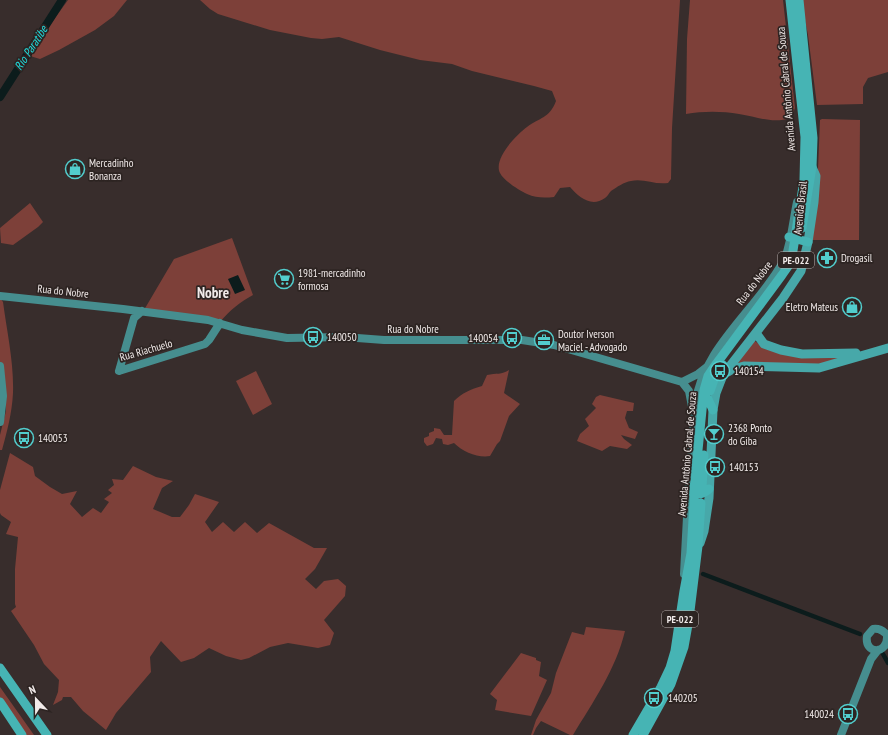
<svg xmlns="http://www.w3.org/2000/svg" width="888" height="735" viewBox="0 0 888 735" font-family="'PT Sans Narrow',sans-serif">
<rect width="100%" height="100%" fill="#382d2c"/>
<!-- green -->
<path fill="#7d4039" d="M68 0H127L114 16 95 30 59 50 40 59 30 56 32 50Z
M200 0H680L672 128 671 179 668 183C655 185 643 178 631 181 624 182 617 187 611 191 609 193 607 197 605 198 591 208 579 197 570 187L560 188 554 197C544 198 536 198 527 194 519 190 504 181 500 173 493 159 516 135 527 127 540 117 549 119 556 101L552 91 534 86 472 71 452 64 420 60 380 50 339 37 322 39 311 38 270 30 218 14 210 9Z
M690 0H783L795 108 791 118C772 124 758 117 739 114 722 111 703 111 686 114L687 39Z
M801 0H888V72L868 78 863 87V104L817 105 808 35Z
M822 119 860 120 859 240H810L818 169 820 120Z
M30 203 43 222 38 227 13 245 1 243 0 228Z
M232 238 253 295C240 302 230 310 220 322L144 310 174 259Z
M0 298 3 302C7 332 14 363 13 393 12 413 7 432 2 450H0V435L6 411V390L0 364Z
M753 339C767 356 825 356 847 358L833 364 735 367Z
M509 370 504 393 520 404 509 416 500 441 497 444 490 456C478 458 463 452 454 443L448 445 443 444 442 439 436 438 433 444 427 446 424 442V438L429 436V433L434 431V428L440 429 444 435H452L454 401C462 393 471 389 482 386L487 375C496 373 502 375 509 370Z
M256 371 272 404 253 415 236 381Z
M600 395 634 403 633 411H627L625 418 629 428 638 432 635 439 621 435 624 439 632 445 627 449 610 446 602 451 577 441 580 434 589 426 585 419 596 408 592 404 596 397Z
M10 453 33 467 35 476 50 487 62 494 77 491 70 504 82 517 93 508 101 513 109 502 104 499 112 493 108 490 114 485 112 479 123 480 133 466 156 477 173 481 162 488 153 509 172 517H180L189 505 195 494 219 502 205 522 212 532 223 522 234 532 245 522 257 533 269 523 314 548H327L315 569 305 579 316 589 324 581 338 579 346 586 345 596 324 620 334 633 330 645 318 648 288 643 270 647 249 658 241 660 226 656 209 648 194 658 181 662 161 641 150 657 151 672 116 713 106 730 83 711 71 697H63L62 700 53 705 58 692 59 680 44 664 34 645 11 611 16 607 15 604V569L18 537 6 534 11 522 1 515 0 513V490Z
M586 627 625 631C616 669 593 702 573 735H570L541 721 536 728 533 735H531L536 720 551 693 556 673 572 632 584 635Z
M521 653 536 658V660L541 662 539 676 547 680 531 716 495 710 497 700 490 694Z
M0 687 34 735H24L0 699Z"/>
<!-- water -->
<path fill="#0c1c1c" d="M238 275 245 290 235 294 228 279Z"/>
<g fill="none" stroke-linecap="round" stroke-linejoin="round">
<!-- canal -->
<path stroke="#0c1c1c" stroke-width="4.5" d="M703 574 860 634
M883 654 888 663"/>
<!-- river -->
<path stroke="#0c1c1c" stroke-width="8" d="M0 97 62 0"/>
<!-- secondary -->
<path stroke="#468e8f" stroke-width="8" d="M0 296 123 309 208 320 242 330 287 338 344 337 384 340H522L554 345 682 382 689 391 694 417
M0 366 3 396 0 422
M119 371 205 344 209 340 220 323
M119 371 134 318 142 311
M682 382 698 374 707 367
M684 574 688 498 695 405C702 348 757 309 783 262 791 247 793 220 797 202
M887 636C888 655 864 655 867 636L873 629C880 628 884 631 888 636
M841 735 871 659 878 650"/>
<!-- primary -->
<path stroke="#47a8a9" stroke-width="9" d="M756 333 764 344 781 350 802 354 856 353
M728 372 733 369 744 366 819 368 888 348
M700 543 704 531 709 498 713 410 716 393 723 375 783 298 801 271 808 242 814 202 816 176 812 167"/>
<!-- trunk -->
<path stroke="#46b4b4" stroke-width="9" d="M799 0 813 138 812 167 802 228
M789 237 808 242
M710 391 715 377 723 365
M708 399 713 410
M689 487C694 497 702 495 709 489
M702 488 704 455
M0 668 47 735
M0 702 22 735
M633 735 661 687 670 668 675 651 684 591 691 553 696 470 704 390 708 376 714 367 782 275 789 265 792 257 804 180 805 137 790 0
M643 735 671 684 684 647 689 619 698 546 701 503"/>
</g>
<!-- icons -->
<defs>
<g id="shop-ring" transform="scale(1)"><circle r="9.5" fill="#2d2422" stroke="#52cdcd" stroke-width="1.5"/><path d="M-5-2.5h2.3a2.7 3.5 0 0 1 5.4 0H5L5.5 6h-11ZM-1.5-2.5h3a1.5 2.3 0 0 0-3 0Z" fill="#52cdcd"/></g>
<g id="pharmacy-ring" transform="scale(1)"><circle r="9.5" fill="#2d2422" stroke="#52cdcd" stroke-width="1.5"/><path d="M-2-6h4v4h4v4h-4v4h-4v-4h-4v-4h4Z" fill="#52cdcd"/></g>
<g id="supermarket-ring" transform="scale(1)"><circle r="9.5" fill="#2d2422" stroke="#52cdcd" stroke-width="1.5"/><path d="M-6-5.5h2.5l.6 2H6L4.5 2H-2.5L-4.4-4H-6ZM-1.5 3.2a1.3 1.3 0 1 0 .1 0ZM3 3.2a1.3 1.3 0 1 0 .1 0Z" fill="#52cdcd"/></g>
<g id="bus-ring" transform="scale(1)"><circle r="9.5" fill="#2d2422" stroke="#52cdcd" stroke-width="1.5"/><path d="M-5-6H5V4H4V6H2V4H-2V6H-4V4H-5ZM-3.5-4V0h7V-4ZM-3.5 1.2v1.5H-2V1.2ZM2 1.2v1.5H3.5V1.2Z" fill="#52cdcd"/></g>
<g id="office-ring" transform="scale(1)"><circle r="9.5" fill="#2d2422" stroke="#52cdcd" stroke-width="1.5"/><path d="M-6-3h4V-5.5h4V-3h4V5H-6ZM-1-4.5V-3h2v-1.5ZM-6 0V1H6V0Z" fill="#52cdcd"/></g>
<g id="bar-ring" transform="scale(1)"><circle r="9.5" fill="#2d2422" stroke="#52cdcd" stroke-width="1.5"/><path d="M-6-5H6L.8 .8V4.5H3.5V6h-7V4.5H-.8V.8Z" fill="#52cdcd"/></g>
</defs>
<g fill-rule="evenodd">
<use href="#shop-ring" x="75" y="169"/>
<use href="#pharmacy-ring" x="827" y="258"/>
<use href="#supermarket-ring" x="284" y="279"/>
<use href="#shop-ring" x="852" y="307"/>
<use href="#bus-ring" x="313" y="337"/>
<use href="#bus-ring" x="512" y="338"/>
<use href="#office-ring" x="544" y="340"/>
<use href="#bus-ring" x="720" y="371"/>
<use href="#bar-ring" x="714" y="434"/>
<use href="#bus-ring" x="24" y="438"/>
<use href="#bus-ring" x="715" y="467"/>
<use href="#bus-ring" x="654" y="698"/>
<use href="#bus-ring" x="848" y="714"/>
</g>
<g text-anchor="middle" stroke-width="3.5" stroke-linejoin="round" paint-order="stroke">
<!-- shield labels -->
<g fill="#2d2422" stroke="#b6afad" stroke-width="1">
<rect x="778" y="252" width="36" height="16" rx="3"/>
<rect x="662" y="611" width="36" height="16" rx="3"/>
</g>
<g font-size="10" font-weight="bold" fill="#f1eae9">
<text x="796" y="264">PE-022</text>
<text x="680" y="623">PE-022</text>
</g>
<!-- street labels -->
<g font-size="11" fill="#f1eae9" stroke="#2d2422">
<text transform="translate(786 89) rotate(-95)" y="4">Avenida Antônio Cabral de Souza</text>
<text transform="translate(800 208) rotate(-84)" y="4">Avenida Brasil</text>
<text transform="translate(754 283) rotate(-53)" y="4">Rua do Nobre</text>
<text transform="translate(63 291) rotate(6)" y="4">Rua do Nobre</text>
<text x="413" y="333">Rua do Nobre</text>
<text transform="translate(146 350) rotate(-16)" y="4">Rua Riachuelo</text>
<text transform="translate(687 454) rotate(-85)" y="4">Avenida Antônio Cabral de Souza</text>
</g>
<!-- poi labels -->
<g font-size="11" fill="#f1eae9" stroke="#2d2422" text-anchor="start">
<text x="89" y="167">Mercadinho<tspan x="89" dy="13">Bonanza</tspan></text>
<text x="841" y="262">Drogasil</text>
<text x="298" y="277">1981-mercadinho<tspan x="298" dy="13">formosa</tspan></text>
<text x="838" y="311" text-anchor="end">Eletro Mateus</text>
<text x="558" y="338">Doutor Iverson<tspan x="558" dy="13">Maciel - Advogado</tspan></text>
<text x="327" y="341">140050</text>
<text x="498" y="342" text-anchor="end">140054</text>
<text x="734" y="375">140154</text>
<text x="728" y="432">2368 Ponto<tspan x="728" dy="13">do Giba</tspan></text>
<text x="38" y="442">140053</text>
<text x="729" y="471">140153</text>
<text x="668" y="702">140205</text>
<text x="834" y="718" text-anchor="end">140024</text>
</g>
<!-- water labels -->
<g font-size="12" font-style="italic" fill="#20dfe0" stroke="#2d2422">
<text transform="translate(31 48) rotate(-57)" y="4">Rio Paratibe</text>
</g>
<!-- district labels -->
<g font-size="15" font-weight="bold" fill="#f1eae9" stroke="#2d2422">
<text x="213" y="298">Nobre</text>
</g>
</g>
<!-- north arrow -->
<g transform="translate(36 699) rotate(338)" stroke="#2d2422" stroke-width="3" paint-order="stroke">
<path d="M0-3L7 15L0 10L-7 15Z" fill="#f1eae9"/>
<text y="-6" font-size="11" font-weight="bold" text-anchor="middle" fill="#f1eae9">N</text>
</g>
</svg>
